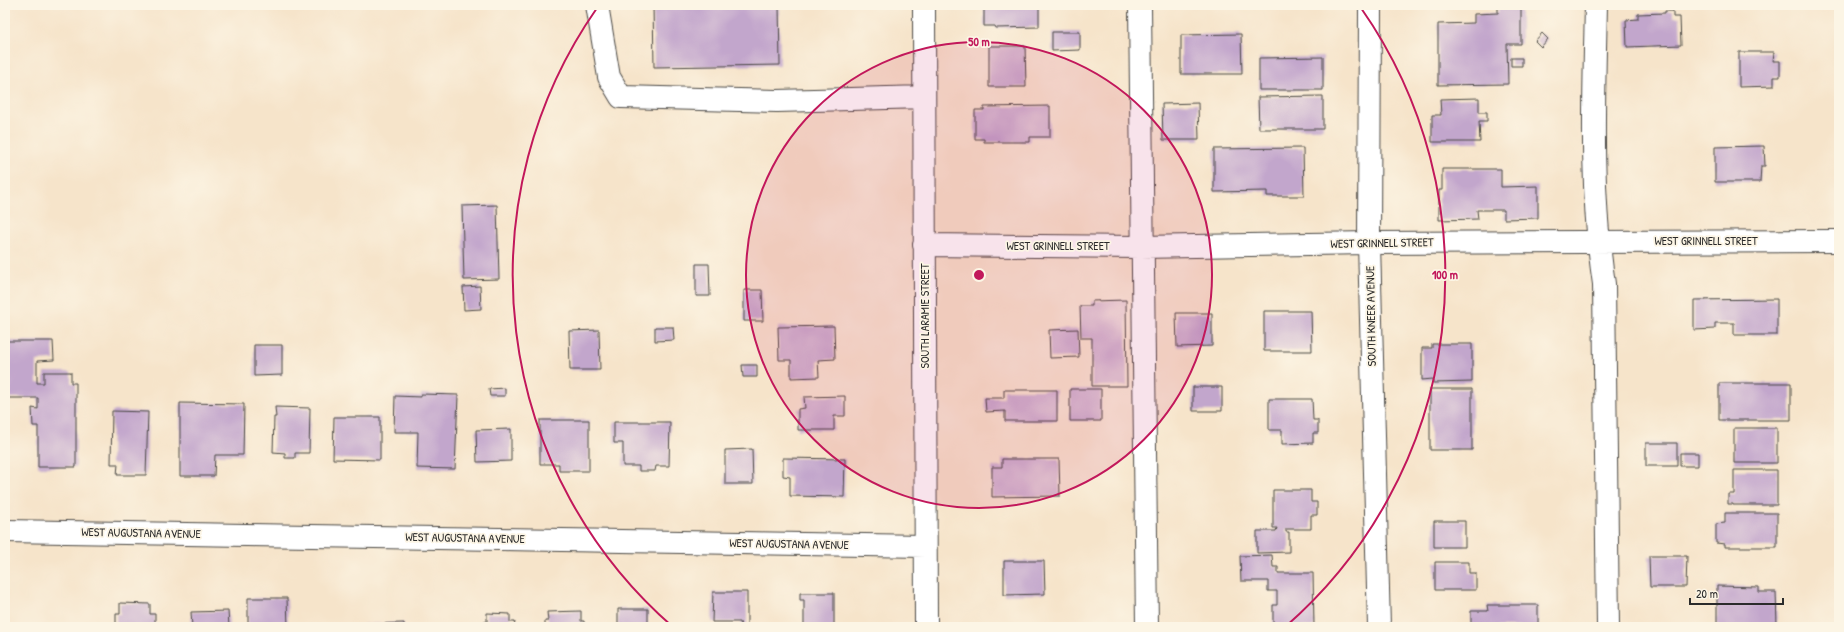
<svg xmlns="http://www.w3.org/2000/svg" width="1844" height="632" viewBox="0 0 1844 632" font-family="'Patrick Hand',sans-serif">
<rect width="100%" height="100%" fill="#fcf5e5"/>
<filter id="ink" filterUnits="userSpaceOnUse"><feTurbulence type="fractalNoise" baseFrequency=".025" numOctaves="2"/><feDisplacementMap in="SourceGraphic" scale="8" xChannelSelector="R" yChannelSelector="G"/><feConvolveMatrix kernelMatrix="1 2 1 2 8 2 1 2 1" color-interpolation-filters="sRGB"/></filter>
<filter id="wash" filterUnits="userSpaceOnUse"><feTurbulence type="fractalNoise" baseFrequency=".012" numOctaves="4" result="noise"/><feDisplacementMap in="SourceGraphic" scale="16" xChannelSelector="R" yChannelSelector="G"/><feGaussianBlur stdDeviation="0.9" result="paint"/><feColorMatrix in="noise" values="0 0 0 0 0 0 0 0 0 0 0 0 0 0 0 0 0 1.4 0 .05"/><feComposite in="paint" operator="in"/></filter>
<g filter="url(#wash)">
<rect width="100%" height="100%" fill="#f6e4ca"/>
<g id="blocks">
<!-- building -->
<path fill="#c2a6cc" d="M653 5H779L780 65 654 67Z
M984 5H1039V27L996 28 995 26H984Z
M1498 6H1521V44H1507L1508 84 1438 85V24L1474 23V14L1498 13Z
M1665 11H1673V17H1680L1681 45 1627 47 1626 20 1638 19V14L1665 13Z
M1052 32H1080V50L1052 51Z
M1542 33 1548 39 1541 47 1535 41Z
M1241 34 1242 74H1181V35Z
M989 46H1025L1026 87H989Z
M1739 52H1774L1773 61H1780V77H1774V86L1739 87Z
M1323 57V90H1259V58Z
M1511 58H1522V66H1511Z
M1323 96V129H1259L1258 97Z
M1479 98V112H1487V121H1479L1480 142H1432V115H1441L1440 99Z
M1198 103 1199 140H1163L1162 104Z
M1050 106V137H1030V142H984V139H975V110H984V107Z
M1764 146 1765 166H1761L1760 182H1715V147Z
M1303 148 1304 196H1267V191L1214 192V149Z
M1442 169H1501V187L1538 186V218L1504 219V210H1477L1478 219 1439 220V190H1442Z
M497 205 499 279 464 280 462 206Z
M696 264H709L710 296H696Z
M480 286 481 309 464 310 463 287Z
M744 290H762L763 321H744Z
M1777 299V335H1734V323H1715V329L1694 330V300Z
M1126 300 1127 386H1092V338H1081L1080 306H1092V301Z
M1264 311H1311L1312 351H1264Z
M1176 313H1212V346L1177 347Z
M834 326 835 359 818 360 819 377 791 378V360H779L778 327Z
M655 327H673L674 340 655 341Z
M1078 329 1079 357 1050 358 1049 330Z
M599 330 600 370H570L569 331Z
M5 341H53L54 360 37 361V383H44V372H71V383H76V467H38V426H33L32 408 38 409V398H5Z
M1432 344H1472V382L1433 383V379L1422 380V348H1432Z
M254 345H282V375L254 376Z
M742 365H757V377H743Z
M1719 383H1791V420H1719Z
M1193 387H1222V411H1193Z
M505 388V396H490L489 389Z
M1070 389H1101V421H1070Z
M1430 389H1472V450H1430Z
M1004 390H1057V421H1005V411L986 412 985 398H1004Z
M421 394 458 395 455 469 417 468 418 432H394L395 396 421 397Z
M845 396V416H834V430H798V409L805 408 804 397Z
M1269 399H1312L1313 420H1318V433H1313V443L1282 444V430H1269Z
M180 403 244 404 243 455H215L214 476H180Z
M275 407 310 408 309 453H295V458H285V453L273 452 274 417H276Z
M112 411 148 412 146 475H117L118 464H111Z
M334 417H380V460L333 459Z
M540 420H589V471H559V464H540Z
M614 422H670L669 466H656L655 471H639V466H623V443H614Z
M1734 428H1777V463H1734Z
M511 429V461L477 462 476 430Z
M1646 443H1677V466H1646Z
M752 449 753 484H725V450Z
M1680 453H1698V466H1680Z
M783 458 845 459 844 497 790 496V477L783 476Z
M1002 459H1059L1060 496 992 497V467H1002Z
M1734 470H1777V505H1733V504H1728V494H1734Z
M1273 490H1311V502H1317V515H1311V529H1286V532H1289V552L1257 553V531H1276L1277 528H1273Z
M1725 513H1777V547H1725V544L1716 543V524L1725 523Z
M1434 521H1465V547H1434Z
M1272 555 1273 567H1278V573H1313L1314 627H1273V605H1277V591H1268V581H1241L1240 556Z
M1649 556H1687L1686 587H1650Z
M1004 561H1044L1045 594 1004 595Z
M1435 562H1469V573H1476V590H1435Z
M1717 586 1759 587V592H1776L1777 625H1760V627H1717Z
M713 592H747V627H741L740 622H712Z
M800 593H834V627H804V600H800Z
M248 598H287L288 627H248Z
M120 603 150 604V614H155V627H116V614H120Z
M1487 605H1538V627H1471V611H1488Z
M618 609H648V627H618Z
M228 611 229 627H192L191 612Z
M581 611V621H584V627H545V621H548L547 612Z
M487 613 510 614V622H515L514 627H483V622H487Z
M404 623V627H363V624Z"/>
</g>
</g>
<g filter="url(#ink)">
<use href="#blocks" fill-opacity="0" stroke="#494743" stroke-width="1"/>
<g fill="none" stroke-linecap="round" stroke-linejoin="round">
<!-- minor casing -->
<g stroke="#494743" stroke-width="24">
<path id="minor" d="M597 5 609 77 621 97 777 101 924 97
M924 5 926 627
M1140 5 1147 627
M1370 5 1369 243 1379 627
M1596 5C1594 98 1590 192 1604 284L1608 627
M924 245 1141 247 1369 243 1839 241
M5 531 925 546"/>
</g>
<!-- minor -->
<use href="#minor" stroke="#fff" stroke-width="22"/>
</g>
</g>
<!-- distance rings -->
<circle cx="979" cy="275" r="233" fill="#c2185b" fill-opacity=".12"/>
<g fill="none" stroke="#c2185b" stroke-width="2">
<circle cx="979" cy="275" r="233"/>
<path d="M673 627A466 466 0 0 1 597 8M1361 8A466 466 0 0 1 1285 627"/>
</g>
<g text-anchor="middle" stroke-width="3.5" stroke-linejoin="round" paint-order="stroke">
<!-- street labels -->
<g font-size="12" fill="#2b2b2b" stroke="#fcf5e5">
<text x="1706" y="245">WEST GRINNELL STREET</text>
<text transform="translate(1382 243) rotate(-1)" y="4">WEST GRINNELL STREET</text>
<text x="1058" y="250">WEST GRINNELL STREET</text>
<text transform="translate(925 316) rotate(-90)" y="4">SOUTH LARAMIE STREET</text>
<text transform="translate(1371 316) rotate(-91)" y="4">SOUTH KNEER AVENUE</text>
<text transform="translate(141 533) rotate(1)" y="4">WEST AUGUSTANA AVENUE</text>
<text transform="translate(465 538) rotate(1)" y="4">WEST AUGUSTANA AVENUE</text>
<text transform="translate(789 544) rotate(1)" y="4">WEST AUGUSTANA AVENUE</text>
</g>
</g>
<circle cx="979" cy="275" r="6" fill="#c2185b" stroke="#fcf5e5" stroke-width="2"/>
<g font-size="12" text-anchor="middle" font-weight="bold" fill="#c2185b" stroke="#fcf5e5" stroke-width="3.5" stroke-linejoin="round" paint-order="stroke">
<text x="979" y="46">50 m</text>
<text x="1445" y="279">100 m</text>
</g>
<!-- margin -->
<rect width="1844" height="632" fill="none" stroke="#fcf5e5" stroke-width="20"/>
<!-- scale -->
<path d="M1690 598v6h93v-6" fill="none" stroke="#2b2b2b" stroke-width="2"/>
<text x="1696" y="598" font-size="12" fill="#2b2b2b" stroke="#fcf5e5" stroke-width="3" paint-order="stroke">20 m</text>
</svg>
